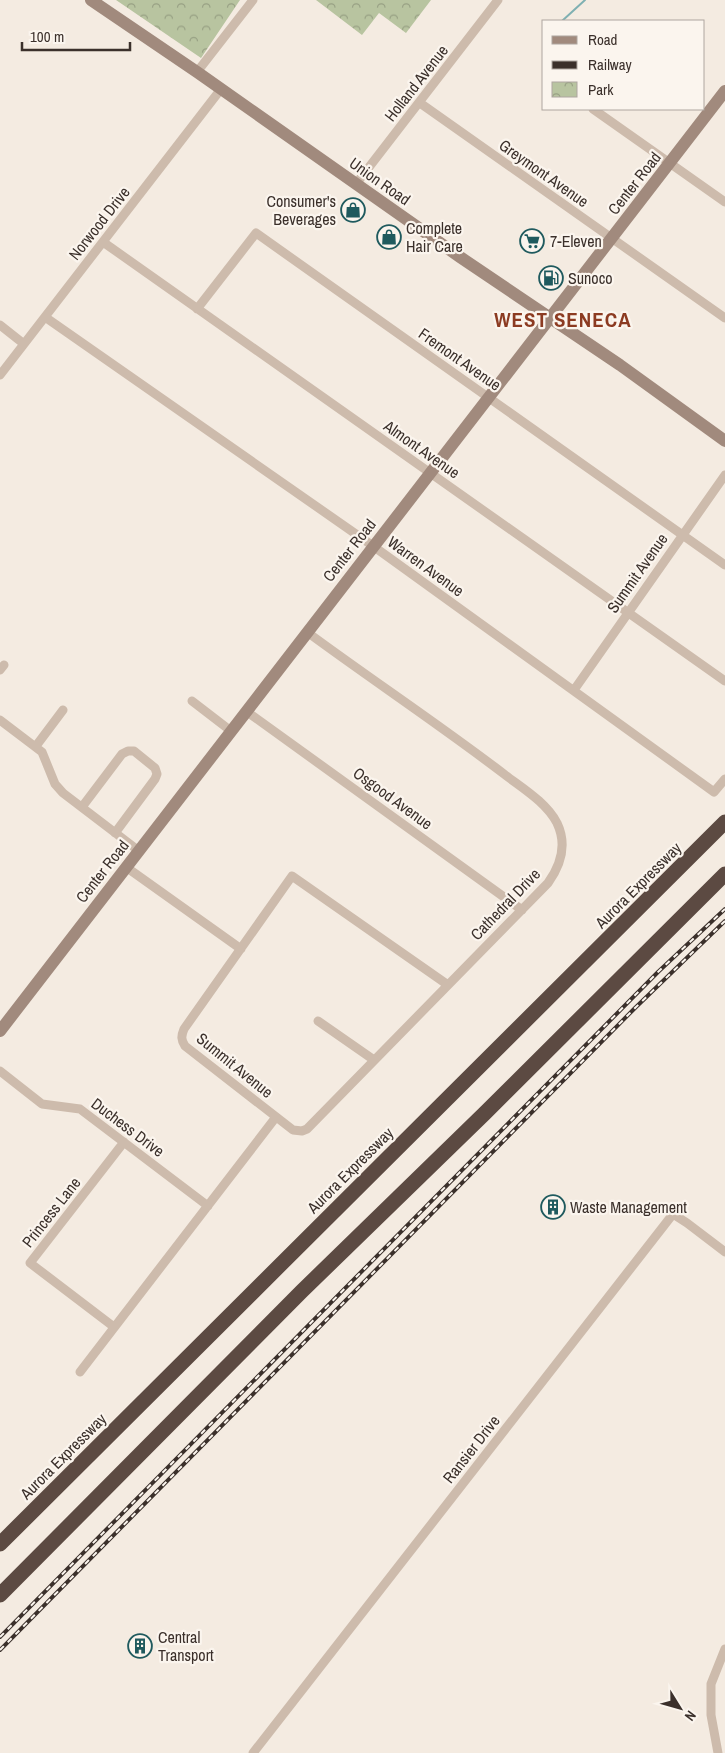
<svg xmlns="http://www.w3.org/2000/svg" width="725" height="1753" viewBox="0 0 725 1753" font-family="'Archivo Narrow',sans-serif">
<defs>
<pattern id="park-crowns" width="20" height="18" patternUnits="userSpaceOnUse" patternTransform="scale(1.25)"><rect width="20" height="18" fill="#b8c4a0"/><path d="M2 6a3 3 0 1 1 6 0M12 15a3 3 0 1 1 6 0" fill="none" stroke="#97a083"/></pattern>
</defs>
<rect width="100%" height="100%" fill="#f4ebe1"/>
<!-- park -->
<path fill="url(#park-crowns)" d="M116 0H240L201 58Z
M316 0H431L406 33 379 13 362 35Z"/>
<g fill="none" stroke-linecap="round" stroke-linejoin="round">
<!-- stream -->
<path stroke="#7fb0b2" stroke-width="2" d="M562 21 585 0"/>
<!-- street -->
<path stroke="#cdbbac" stroke-width="9" d="M197 72 253 0
M420 103 725 318
M593 109 725 202
M356 184 498 0
M103 242 725 681
M197 309 256 233 725 565
M45 317 373 546 714 792 725 779
M0 325 24 344
M0 375 221 89
M307 632C372 680 440 725 504 774 522 788 546 802 557 823 567 844 561 865 548 883L307 1129 302 1131 293 1130 185 1046C181 1040 181 1036 184 1029L292 876 448 985
M0 670 4 665
M574 690 725 475
M192 701 231 731
M246 711 522 910
M0 720 42 752 55 784 63 793 139 851
M36 746 63 710
M82 807 122 754 128 751H134L155 768 157 774 155 779 115 833
M126 867 241 949
M318 1021 374 1060
M0 1071 42 1104 80 1109 208 1206
M114 1327 30 1263 124 1142
M80 1372 276 1117
M253 1753 673 1214 687 1223 725 1252
M718 1753 711 1715V1684L725 1649"/>
<!-- secondary -->
<path stroke="#a18a7d" stroke-width="12" d="M91 0 197 72 460 257 620 365 725 441
M0 1031 725 91"/>
<!-- highway -->
<path stroke="#5c4a42" stroke-width="15" d="M0 1544 725 822
M0 1595 302 1291 484 1114 725 874"/>
<!-- rail casing -->
<g stroke="#3b302b" stroke-width="4">
<path id="rail" d="M0 1637 658 972 725 909
M0 1650 635 1008 725 921"/>
</g>
<!-- rail -->
<use href="#rail" stroke="#fbf5ee" stroke-width="2" stroke-dasharray="5.5" stroke-linecap="butt"/>
</g>
<!-- icons -->
<defs>
<g id="shop-ring" transform="scale(1.25)"><circle r="9.5" fill="#fbf5ee" stroke="#1f5a5e" stroke-width="1.5"/><path d="M-5-2.5h2.3a2.7 3.5 0 0 1 5.4 0H5L5.5 6h-11ZM-1.5-2.5h3a1.5 2.3 0 0 0-3 0Z" fill="#1f5a5e"/></g>
<g id="supermarket-ring" transform="scale(1.25)"><circle r="9.5" fill="#fbf5ee" stroke="#1f5a5e" stroke-width="1.5"/><path d="M-6-5.5h2.5l.6 2H6L4.5 2H-2.5L-4.4-4H-6ZM-1.5 3.2a1.3 1.3 0 1 0 .1 0ZM3 3.2a1.3 1.3 0 1 0 .1 0Z" fill="#1f5a5e"/></g>
<g id="fuel-ring" transform="scale(1.25)"><circle r="9.5" fill="#fbf5ee" stroke="#1f5a5e" stroke-width="1.5"/><path d="M-5.5-6h7V0h2V4h1.3V-2.5L3-4.5l.8-.8L6-3V5H2.5V1h-1V6h-7ZM-4.2-4.7v3.2H.2V-4.7Z" fill="#1f5a5e"/></g>
<g id="building-ring" transform="scale(1.25)"><circle r="9.5" fill="#fbf5ee" stroke="#1f5a5e" stroke-width="1.5"/><path d="M-4-6H4V6H1V3H-1V6H-4ZM-2.5-4.3h1.7v1.8h-1.7ZM.8-4.3h1.7v1.8H.8ZM-2.5-1h1.7V.8h-1.7ZM.8-1h1.7V.8H.8Z" fill="#1f5a5e"/></g>
</defs>
<g fill-rule="evenodd">
<use href="#shop-ring" x="353" y="210"/>
<use href="#shop-ring" x="389" y="237"/>
<use href="#supermarket-ring" x="532" y="241"/>
<use href="#fuel-ring" x="551" y="278"/>
<use href="#building-ring" x="553" y="1207"/>
<use href="#building-ring" x="140" y="1646"/>
</g>
<g text-anchor="middle" stroke-width="4.5" stroke-linejoin="round" paint-order="stroke">
<!-- street labels -->
<g font-size="16" fill="#3b302b" stroke="#fbf5ee">
<text transform="translate(416 83) rotate(-52)" y="6">Holland Avenue</text>
<text transform="translate(544 173) rotate(35)" y="6">Greymont Avenue</text>
<text transform="translate(380 181) rotate(35)" y="6">Union Road</text>
<text transform="translate(634 183) rotate(-52)" y="6">Center Road</text>
<text transform="translate(99 223) rotate(-52)" y="6">Norwood Drive</text>
<text transform="translate(460 359) rotate(35)" y="6">Fremont Avenue</text>
<text transform="translate(422 449) rotate(35)" y="6">Almont Avenue</text>
<text transform="translate(349 550) rotate(-52)" y="6">Center Road</text>
<text transform="translate(426 566) rotate(36)" y="6">Warren Avenue</text>
<text transform="translate(637 573) rotate(-55)" y="6">Summit Avenue</text>
<text transform="translate(393 798) rotate(36)" y="6">Osgood Avenue</text>
<text transform="translate(102 871) rotate(-52)" y="6">Center Road</text>
<text transform="translate(638 885) rotate(-45)" y="6">Aurora Expressway</text>
<text transform="translate(505 904) rotate(-46)" y="6">Cathedral Drive</text>
<text transform="translate(235 1065) rotate(39)" y="6">Summit Avenue</text>
<text transform="translate(128 1127) rotate(37)" y="6">Duchess Drive</text>
<text transform="translate(350 1170) rotate(-45)" y="6">Aurora Expressway</text>
<text transform="translate(51 1212) rotate(-52)" y="6">Princess Lane</text>
<text transform="translate(471 1449) rotate(-52)" y="6">Ransier Drive</text>
<text transform="translate(63 1456) rotate(-45)" y="6">Aurora Expressway</text>
</g>
<!-- poi labels -->
<g font-size="16" fill="#3b302b" stroke="#fbf5ee" text-anchor="start">
<text x="336" y="207" text-anchor="end">Consumer's<tspan x="336" dy="18">Beverages</tspan></text>
<text x="406" y="234">Complete<tspan x="406" dy="18">Hair Care</tspan></text>
<text x="550" y="247">7-Eleven</text>
<text x="568" y="284">Sunoco</text>
<text x="570" y="1213">Waste Management</text>
<text x="158" y="1643">Central<tspan x="158" dy="18">Transport</tspan></text>
</g>
<!-- district labels -->
<g font-size="21" font-weight="bold" letter-spacing="1" fill="#8c3b22" stroke="#fbf5ee">
<text x="563" y="327">WEST SENECA</text>
</g>
</g>
<!-- legend -->
<rect x="542" y="20" width="162" height="90" fill="#fbf5ee" stroke="#aea6a0"/>
<rect x="552" y="36" width="25" height="8" fill="#a18a7d" stroke="#aea6a0"/>
<text x="588" y="45" font-size="15" fill="#3b302b">Road</text>
<rect x="552" y="61" width="25" height="8" fill="#3b302b" stroke="#aea6a0"/>
<text x="588" y="70" font-size="15" fill="#3b302b">Railway</text>
<rect x="552" y="82" width="25" height="15" fill="url(#park-crowns)" stroke="#aea6a0"/>
<text x="588" y="95" font-size="15" fill="#3b302b">Park</text>
<!-- north arrow -->
<g transform="translate(680 1708) rotate(127)" stroke="#fbf5ee" stroke-width="4" paint-order="stroke">
<path d="M0-4L9 19L0 12L-9 19Z" fill="#3b302b"/>
<text y="-8" font-size="14" font-weight="bold" text-anchor="middle" fill="#3b302b">N</text>
</g>
<!-- scale -->
<path d="M22 42v8h108v-8" fill="none" stroke="#3b302b" stroke-width="2.5"/>
<text x="30" y="42" font-size="15" fill="#3b302b" stroke="#fbf5ee" stroke-width="4" paint-order="stroke">100 m</text>
</svg>
